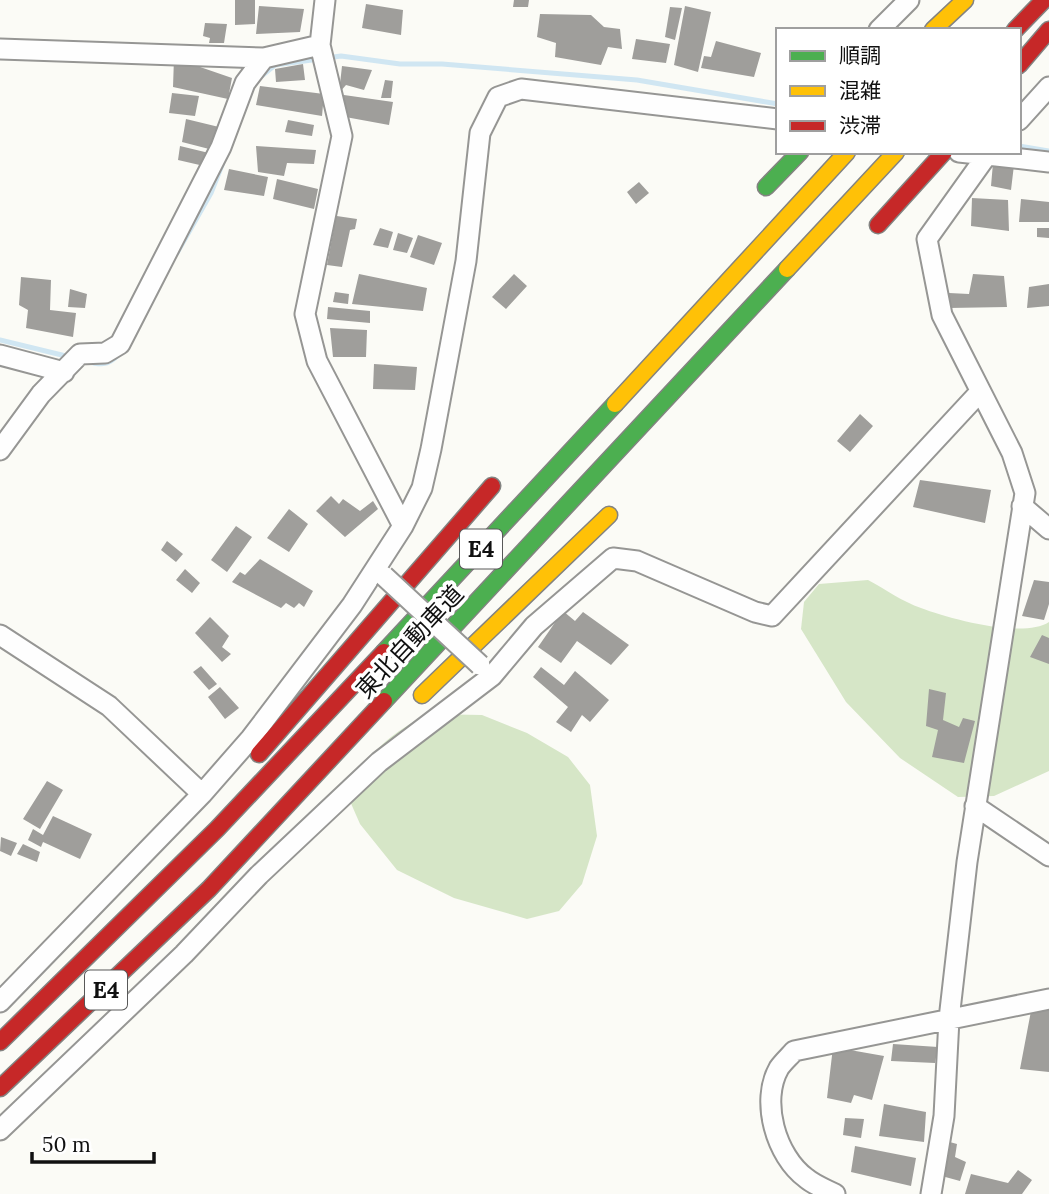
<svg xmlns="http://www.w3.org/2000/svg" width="1049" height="1194" viewBox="0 0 1049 1194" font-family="Lora,'Noto Sans JP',serif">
<rect width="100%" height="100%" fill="#fbfbf6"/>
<!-- forest -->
<path fill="#d6e6c7" d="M868 580C885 589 903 602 921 608 950 619 1023 639 1049 622V771L994 796 958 797 900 758 846 702 801 629 804 602 819 584Z
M427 714 482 715 527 733 568 757 590 785 597 836 582 884 559 911 527 919 454 898 397 870 360 824 346 792C371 751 386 737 427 714Z"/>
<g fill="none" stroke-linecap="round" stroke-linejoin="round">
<!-- stream -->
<path stroke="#d0e6f2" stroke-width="5" d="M258 79 275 65 341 56 400 64H442L637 80 778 104
M1019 146 1049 151
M177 253 211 193 222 165
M0 340 70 357
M86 361C100 365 108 366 118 355"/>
</g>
<!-- building -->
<path fill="#9f9e9b" d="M235 0H255V24L235 25Z
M514 0H529L528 7H513Z
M366 4 403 10 401 35 362 28Z
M259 6 304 9 300 32 256 34Z
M685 6 711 12 698 72 674 65Z
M670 7 682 8 675 40 665 37Z
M540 14 591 15 604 27 620 29 622 49 608 47 601 65 555 57 556 43 537 37Z
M205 23 227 24 224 43H209L210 38 203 36Z
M636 39 670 44 666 63 632 59Z
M716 41 761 53 754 77 701 68 704 56 711 57Z
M174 58 232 78 228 99 173 87Z
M303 64 305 80 276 82 275 69Z
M342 66 372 70 364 90 346 85 339 93Z
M385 80 393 81 391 98H381Z
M260 86 324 94 322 116 256 105Z
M172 93 199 96 195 116 169 113Z
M344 95 393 102 389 125 340 116Z
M186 119 219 127 213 150 182 142Z
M288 120 314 125 312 136 285 132Z
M180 146 209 153 204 166 178 160Z
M256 146 316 150 314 164 287 163 284 176 258 172Z
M993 163 1014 165 1011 190 991 186Z
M229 169 268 177 264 196 224 190Z
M277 179 318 189 314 209 273 199Z
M639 182 649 193 636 204 627 192Z
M972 198 1008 200 1009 231 971 226Z
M1021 199 1049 202V222H1019Z
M330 215 357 219 355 229 350 230 342 267 327 265 334 228 328 225Z
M380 228 393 232 388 248 373 245Z
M1037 228H1049V238L1037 237Z
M398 233 413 238 407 253 393 250Z
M418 235 442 243 434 265 410 257Z
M359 274 427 288 423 311 352 304Z
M514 274 527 286 506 309 492 297Z
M973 274 1004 276 1007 307 949 308V293L969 294Z
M21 277 51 280 50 310 76 313 73 337 26 328 28 310 19 305Z
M1049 284V306L1027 308 1029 287Z
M70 289 87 294 85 308 68 307Z
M335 292 349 294 348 304 333 302Z
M328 307 370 311V323L327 319Z
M330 328 367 330 366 357H333Z
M374 364 417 367 415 390 373 389Z
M860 414 873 426 850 452 837 441Z
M920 480 991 490 985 523 913 507Z
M331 496 339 504 343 499 360 511 373 501 378 509 345 537 316 511Z
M289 509 308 524 289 552 267 538Z
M236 526 252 537 227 572 211 560Z
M167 541 183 554 176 562 161 550Z
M260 559 313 591 304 607 299 603 294 608 286 603 281 608 232 582 240 572 245 575Z
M185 569 200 583 192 593 176 580Z
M1034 580 1049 582V604L1044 620 1022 616Z
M563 611 575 621 583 612 629 645 611 665 577 641 561 663 538 647Z
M210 617 229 636 222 647 231 654 222 662 195 633Z
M1042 635 1049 638V664L1030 657Z
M201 666 217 684 209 690 193 672Z
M541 667 564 685 575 671 609 700 590 722 582 715 571 732 556 722 568 707 533 677Z
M220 687 239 708 225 719 208 697Z
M929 689 946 693 943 720 959 727 963 718 975 721 964 763 932 757 938 730 926 726Z
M47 781 63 790 40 829 23 819Z
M53 816 92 834 80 859 43 842 41 847 28 840 33 829 43 835Z
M1 837 17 843 11 856 0 851Z
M23 844 40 852 37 862 17 854Z
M1049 1009V1072L1020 1069 1031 1011Z
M893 1044 938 1047 935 1063 891 1061Z
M833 1047 884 1056 872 1100 854 1095 851 1103 827 1098Z
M884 1104 926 1112 924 1142 879 1136Z
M845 1118 864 1119 861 1138 843 1135Z
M946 1141 957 1144 955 1157 966 1162 960 1181 938 1175Z
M855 1146 916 1158 911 1186 851 1172Z
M1018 1170 1032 1180 1022 1194H965L971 1174 1008 1183Z"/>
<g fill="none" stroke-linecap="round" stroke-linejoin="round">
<!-- street casing -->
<g stroke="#969694" stroke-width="23">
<path id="street" d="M325 0 320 45 342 136 305 314 317 361 403 526
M879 30 909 0
M0 49 264 58
M1019 120 1049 87
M959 152 987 155 989 152
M0 355 64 372
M0 450 41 394 80 354 105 353 120 344 221 147 245 83 264 58 320 45
M1022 506 1049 529
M0 635 109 706 202 794
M975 806 1049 856
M0 1002 202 794 251 738 352 605 403 526 422 488 431 449 466 261 480 133 498 97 521 89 778 119
M0 1130 184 954 259 875 379 762 492 676 534 626 613 558 637 561 755 612 772 616 979 393
M835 1194C825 1189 814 1185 806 1178 776 1156 760 1101 779 1068 783 1062 790 1056 794 1051L1049 999
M931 1194 944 1116 949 1019 967 862 1025 493 1012 453 942 315 927 239 987 155 1049 162"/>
</g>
<!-- fast casing -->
<g stroke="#838381" stroke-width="19">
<path id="fast" d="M766 187 800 152
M384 652 615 404
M384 701 787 269"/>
</g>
<!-- slow casing -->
<g stroke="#838381" stroke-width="19">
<path id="slow" d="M933 30 965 0
M787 269 896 152
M615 404 847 152
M422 695 609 515"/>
</g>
<!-- jam casing -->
<g stroke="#838381" stroke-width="19">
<path id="jam" d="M1015 30 1044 0
M1019 65 1049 30
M878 225 944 152
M259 754 492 486
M0 1042 217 829 384 652
M0 1088 209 889 384 701"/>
</g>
<!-- street -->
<use href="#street" stroke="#fefefe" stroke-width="19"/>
<!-- fast -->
<use href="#fast" stroke="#4caf50" stroke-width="16"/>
<!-- slow -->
<use href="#slow" stroke="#ffc107" stroke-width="16"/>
<!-- jam -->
<use href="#jam" stroke="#c62828" stroke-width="16"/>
<!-- street-bridge casing -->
<g stroke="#969694" stroke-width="23" stroke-linecap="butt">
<path id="street-bridge" d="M384 576 480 665"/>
</g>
<!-- street-bridge -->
<use href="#street-bridge" stroke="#fefefe" stroke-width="19"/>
</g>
<g text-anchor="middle" stroke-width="7" stroke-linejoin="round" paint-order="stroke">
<!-- shield labels -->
<g fill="#fff" stroke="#585858" stroke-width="2">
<rect x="460" y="529.5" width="42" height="39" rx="5"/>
<rect x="85" y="970.5" width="42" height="39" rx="5"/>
</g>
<g font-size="23" font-weight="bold" fill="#101010">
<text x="481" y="557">E4</text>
<text x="106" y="998">E4</text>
</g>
<!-- street labels -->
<g font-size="24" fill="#101010" stroke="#fff">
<text transform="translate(410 642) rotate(-47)" y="8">東北自動車道</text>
</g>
</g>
<!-- legend -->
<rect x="776" y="28" width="245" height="126" fill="#ffffff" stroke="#9f9f9f" stroke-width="2"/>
<rect x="790" y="51" width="35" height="10" fill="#4caf50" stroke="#9f9f9f" stroke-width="2"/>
<text x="839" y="63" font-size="21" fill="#101010">順調</text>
<rect x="790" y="86" width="35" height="10" fill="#ffc107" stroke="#9f9f9f" stroke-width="2"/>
<text x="839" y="98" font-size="21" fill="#101010">混雑</text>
<rect x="790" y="121" width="35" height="10" fill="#c62828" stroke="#9f9f9f" stroke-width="2"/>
<text x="839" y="133" font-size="21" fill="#101010">渋滞</text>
<!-- scale -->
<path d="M32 1152v10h122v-10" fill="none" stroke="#101010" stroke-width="3.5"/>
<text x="42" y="1152" font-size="21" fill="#101010" stroke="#ffffff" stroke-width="5" paint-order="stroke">50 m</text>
</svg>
